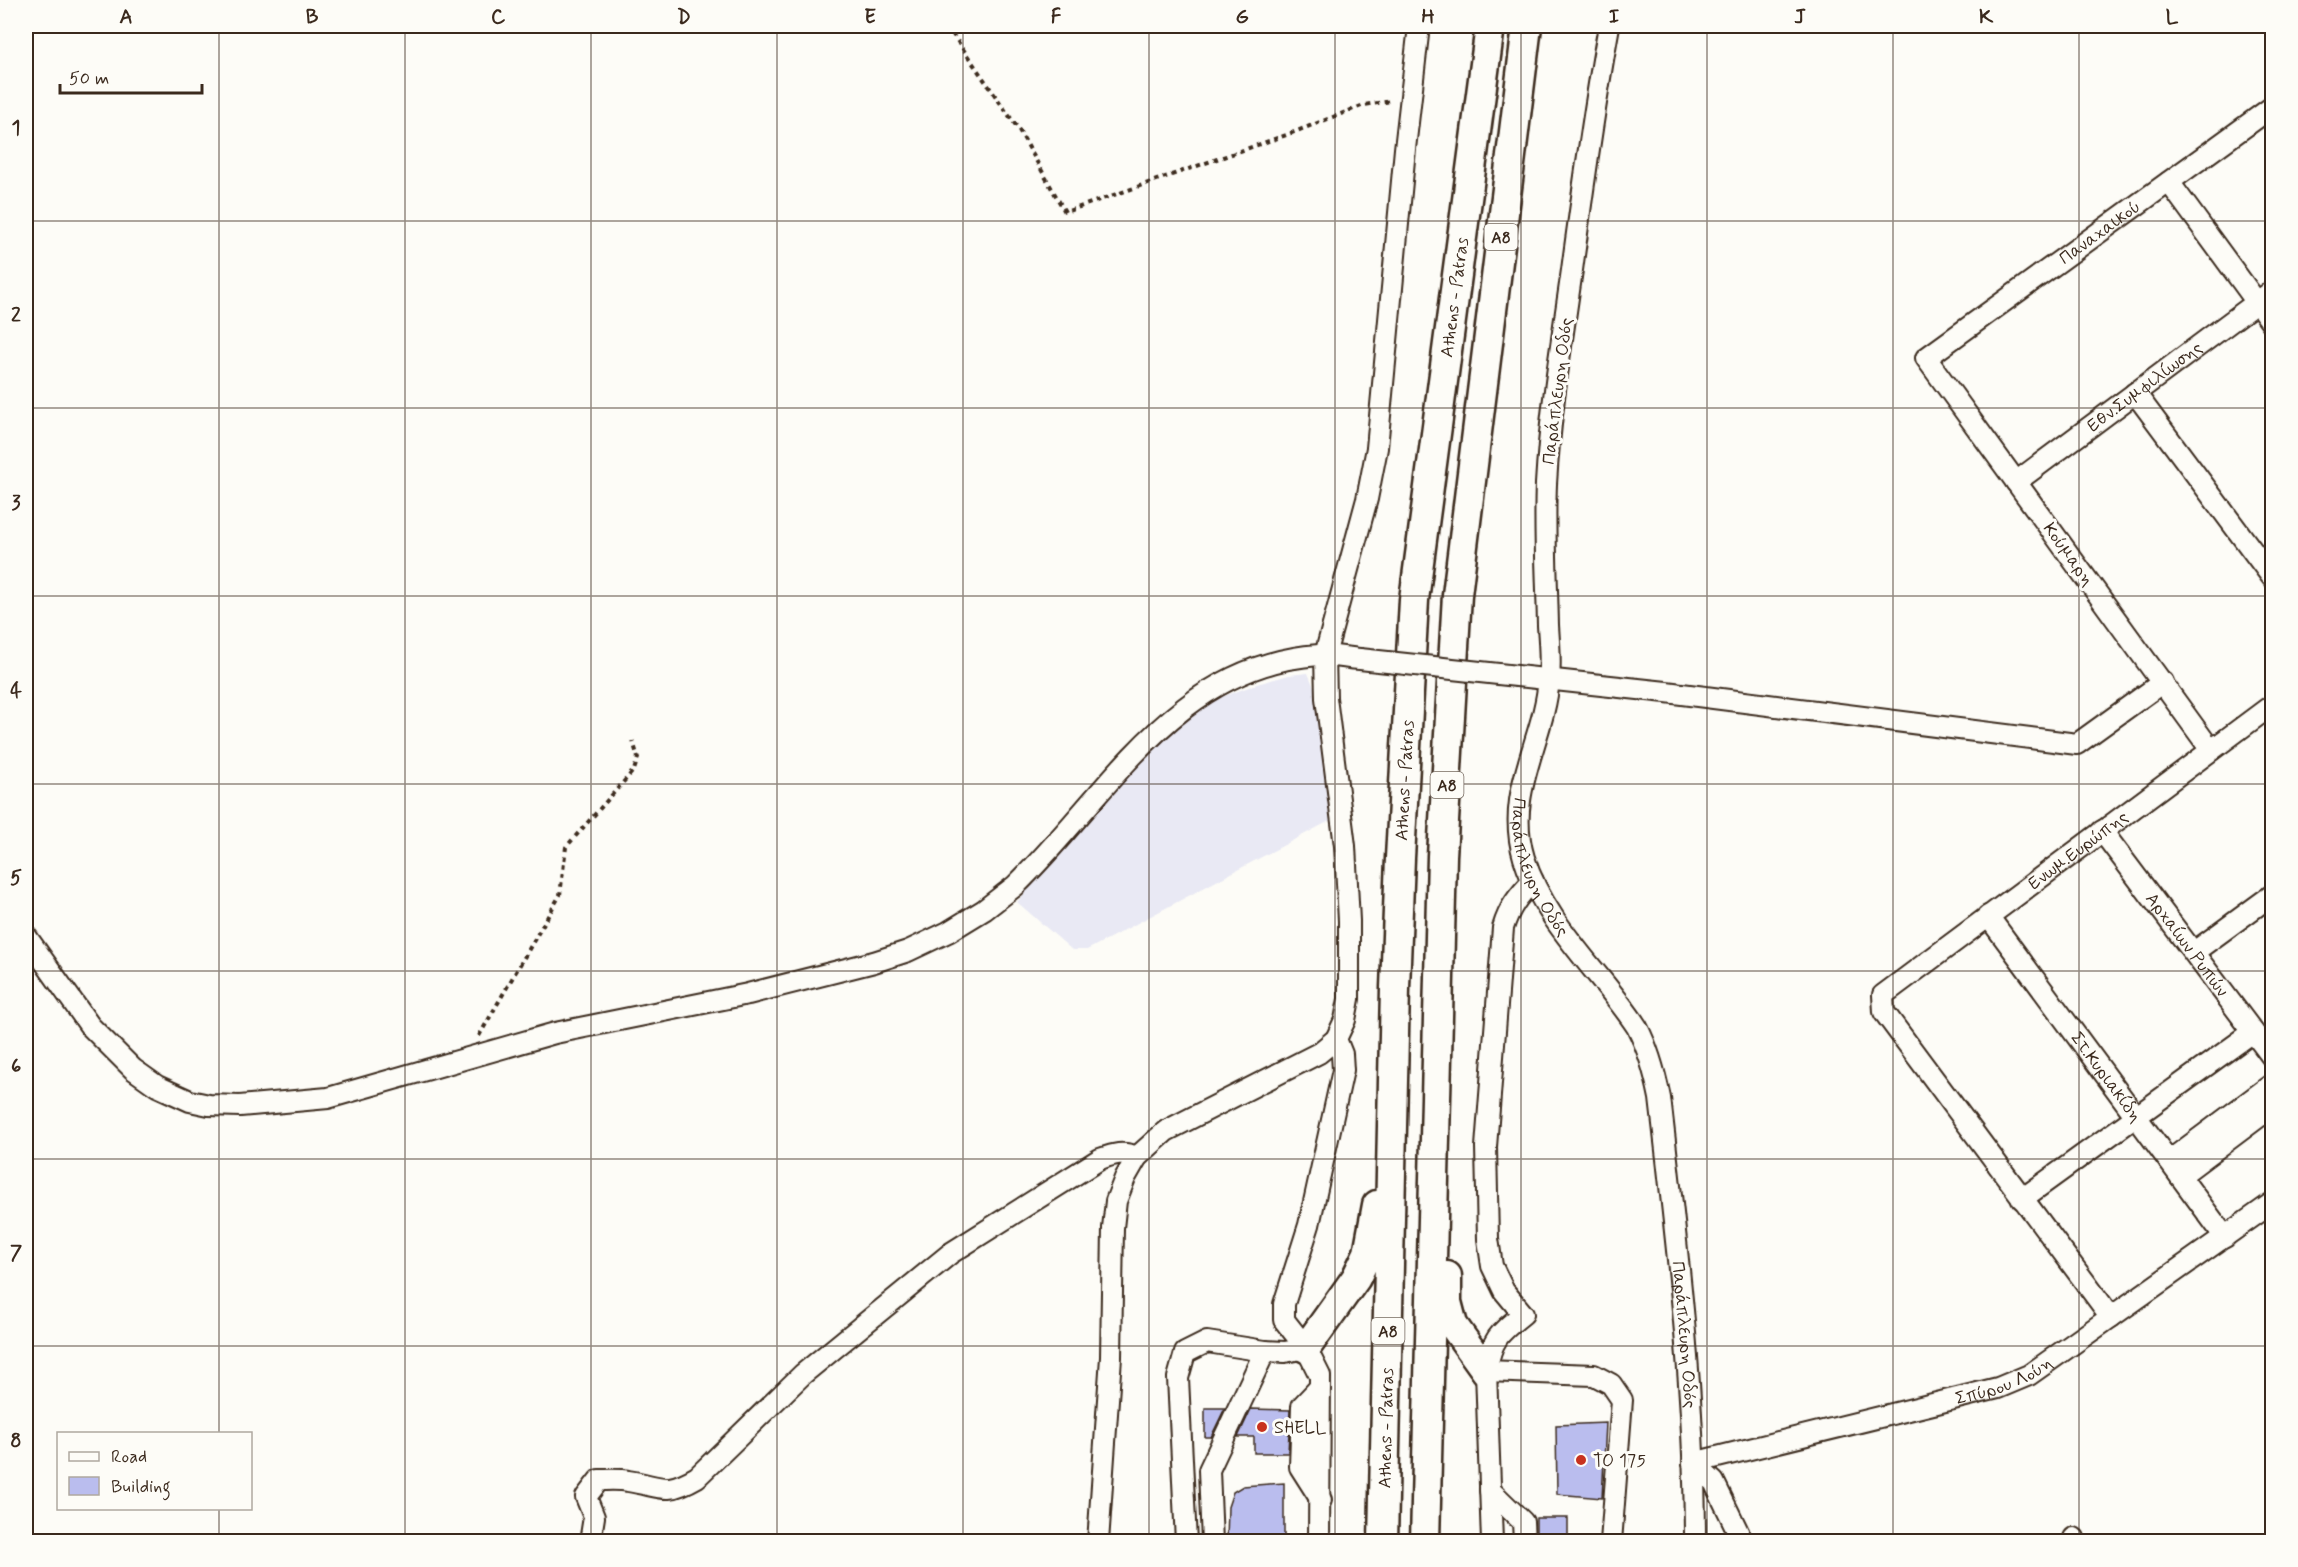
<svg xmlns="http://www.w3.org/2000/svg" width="2298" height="1567" viewBox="0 0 2298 1567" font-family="Mynerve,sans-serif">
<rect width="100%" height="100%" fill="#fdfcf7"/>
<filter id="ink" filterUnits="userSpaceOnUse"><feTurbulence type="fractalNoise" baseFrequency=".0167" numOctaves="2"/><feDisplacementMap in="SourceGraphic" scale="12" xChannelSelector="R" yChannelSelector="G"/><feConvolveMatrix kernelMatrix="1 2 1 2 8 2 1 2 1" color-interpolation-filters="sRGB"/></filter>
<g filter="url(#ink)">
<!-- built -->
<path fill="#e9e9f4" d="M1308 673 1317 695 1337 817 1087 950H1072L1017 902 1148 750 1191 715 1219 698 1257 684 1289 675Z"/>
<!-- building -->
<path fill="#babdee" stroke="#3b2a1e" stroke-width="1.5" d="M1205 1408H1225L1211 1437H1205Z
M1251 1409 1290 1410 1288 1453H1254V1437H1238Z
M1606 1423 1602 1498 1557 1494 1556 1425Z
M1284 1483V1542H1227L1228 1507 1233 1492 1243 1486Z
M1536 1518H1568V1542H1536Z"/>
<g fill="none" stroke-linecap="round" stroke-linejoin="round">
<!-- minor casing -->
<g stroke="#3b2a1e" stroke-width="24">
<g id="minor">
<path id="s1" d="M1609 26C1594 107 1583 188 1572 270 1562 341 1550 412 1546 484 1544 531 1547 578 1548 625 1549 643 1551 661 1549 678 1545 740 1504 792 1524 858 1544 923 1600 971 1637 1027 1649 1050 1655 1073 1660 1098 1677 1246 1695 1393 1695 1542"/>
<path d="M2169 182 2272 323"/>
<path d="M2135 393 2272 577"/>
<path id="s2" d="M2016 482 2272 291"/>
<path d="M1517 676 1666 692 2077 744 2163 682"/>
<path id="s3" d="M2211 750 1926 358 2272 107"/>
<path id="s4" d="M2102 831 2272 1057"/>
<path id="s5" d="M1988 916 2225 1237"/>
<path d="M26 936 90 1026 133 1069 157 1086 190 1101 209 1105 240 1106 328 1098 555 1033 748 994 874 962 908 951 948 932 984 910 1015 886C1108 796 1175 664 1319 655 1333 655 1347 658 1360 659"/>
<path d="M2194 952 2272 895"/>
<path d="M2169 1161 2272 1084"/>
<path d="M2180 1176 2272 1107"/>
<path d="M2022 1199 2253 1032"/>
<path id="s6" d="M2111 1317 1884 1012 1883 995 2272 705"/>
<path d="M1486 1371 1594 1375 1611 1384 1622 1400 1611 1542"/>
<path d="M1320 1387 1302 1406 1300 1467 1321 1500"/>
<path id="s7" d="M1693 1463 1998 1388 2029 1375 2272 1203"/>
<path d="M1693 1463 1714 1482 1743 1542"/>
<path d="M1490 1490 1523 1522 1524 1542"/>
<path d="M2074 1538 2075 1542"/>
<path d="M590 1542 594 1517 586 1497 599 1480C608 1480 619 1479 628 1481 662 1486 664 1496 697 1477L803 1374 951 1253 1100 1159C1114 1154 1123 1151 1137 1157"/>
<path d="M1098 1542 1111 1357 1113 1228 1116 1201 1125 1178 1137 1157 1166 1131 1319 1053 1336 1039 1345 1020 1349 999V921L1345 846 1326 698 1325 655 1367 499 1377 448 1405 149 1419 26"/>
<path d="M1186 1542 1178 1378 1185 1353 1207 1342 1265 1351"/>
<path d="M1212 1542 1209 1470 1265 1351 1285 1352 1306 1348"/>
<path d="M1319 1542 1320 1376 1306 1348 1284 1320V1304L1309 1225 1343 1070 1342 1054 1336 1039"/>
<path d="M1492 1542 1486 1371C1492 1339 1498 1334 1523 1314L1504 1291 1492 1266 1488 1239 1486 1147 1503 928C1509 908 1518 896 1533 881"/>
</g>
</g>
<!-- highway casing -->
<g stroke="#3b2a1e" stroke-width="33">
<g id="highway">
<path d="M1447 1276V1302L1453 1325 1486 1371"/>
<path d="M1306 1348 1356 1278 1368 1253 1377 1205"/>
<path id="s8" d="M1383 1542 1395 988 1400 858 1414 600 1490 26"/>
<path d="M1425 1542 1442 856 1457 595 1527 26"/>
</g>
</g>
<!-- path -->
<path stroke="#3b2a1e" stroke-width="4" stroke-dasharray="4.5 4.5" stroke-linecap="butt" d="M947 26 1019 130 1065 212 1289 134 1364 105 1392 101
M479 1036 560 895 566 847 634 770 638 758 633 741"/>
<!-- minor -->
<use href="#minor" stroke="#fdfcf7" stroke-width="20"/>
<!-- highway -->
<use href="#highway" stroke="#fdfcf7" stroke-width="28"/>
<!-- minor-bridge casing -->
<g stroke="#3b2a1e" stroke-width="24" stroke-linecap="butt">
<path id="minor-bridge" d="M1360 659 1517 676"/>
</g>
<!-- minor-bridge -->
<use href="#minor-bridge" stroke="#fdfcf7" stroke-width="20"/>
</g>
</g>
<!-- grid -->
<path fill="none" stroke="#3b2a1e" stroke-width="1.5" stroke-opacity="0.55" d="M219 26V1434M405 26V1542M591 26V1542M777 26V1542M963 26V1542M1149 26V1542M1335 26V1542M1521 26V1542M1707 26V1542M1893 26V1542M2079 26V1542M26 221H2272M26 408H2272M26 596H2272M26 784H2272M26 971H2272M26 1159H2272M26 1346H2272M219 1508V1542"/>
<!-- markers -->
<g fill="#c8321e" stroke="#fdfcf7" stroke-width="2">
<circle cx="1262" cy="1427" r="6"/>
<circle cx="1581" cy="1460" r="6"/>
</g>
<g text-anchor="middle" stroke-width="6" stroke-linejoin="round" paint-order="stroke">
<!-- shield labels -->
<g fill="#fdfcf7" stroke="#75695f" stroke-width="1.5">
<rect x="1484.5" y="224" width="33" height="26" rx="4.5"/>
<rect x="1430.5" y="772" width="33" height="26" rx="4.5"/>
<rect x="1371.5" y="1318" width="33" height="26" rx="4.5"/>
</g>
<g font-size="16" font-weight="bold" fill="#3b2a1e">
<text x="1501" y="243">Α8</text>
<text x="1447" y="791">Α8</text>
<text x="1388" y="1337">Α8</text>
</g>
<!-- street labels -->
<g font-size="18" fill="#3b2a1e" stroke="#fdfcf7">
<text dy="6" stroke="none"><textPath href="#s3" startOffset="699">Παναχαικού</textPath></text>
<text dy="6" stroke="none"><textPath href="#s8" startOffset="1248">Athens - Patras</textPath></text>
<text dy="6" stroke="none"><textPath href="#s2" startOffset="160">Εθν.Συμφιλίωσης</textPath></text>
<text transform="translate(1557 391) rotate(-83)" y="6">Παράπλευρη Οδός</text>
<text transform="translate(2069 554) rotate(54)" y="6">Κούμαρη</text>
<text dy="6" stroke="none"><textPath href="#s8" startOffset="762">Athens - Patras</textPath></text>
<text dy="6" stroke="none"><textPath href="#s6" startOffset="640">Ενωμ.Ευρώπης</textPath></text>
<text dy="6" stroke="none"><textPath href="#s1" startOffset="854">Παράπλευρη Οδός</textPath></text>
<text dy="6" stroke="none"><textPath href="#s4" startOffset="142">Αρχαίων Ρυπών</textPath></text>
<text dy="6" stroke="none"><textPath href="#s5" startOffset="200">Στ.Κυριακίδη</textPath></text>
<text dy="6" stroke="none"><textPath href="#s1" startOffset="1358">Παράπλευρη Οδός</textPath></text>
<text dy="6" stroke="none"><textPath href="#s7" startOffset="322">Σπύρου Λούη</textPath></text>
<text dy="6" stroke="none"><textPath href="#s8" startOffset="114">Athens - Patras</textPath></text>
</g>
<!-- poi labels -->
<g font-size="18" fill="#3b2a1e" stroke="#fdfcf7" text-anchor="start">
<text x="1274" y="1433">SHELL</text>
<text x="1593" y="1466">TO 175</text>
</g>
</g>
<!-- margin -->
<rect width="2298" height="1567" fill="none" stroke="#fdfcf7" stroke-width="66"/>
<!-- legend -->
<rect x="57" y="1432" width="195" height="78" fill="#fdfcf7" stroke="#afa8a0" stroke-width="1.5"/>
<rect x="69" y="1452" width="30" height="9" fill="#fdfcf7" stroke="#afa8a0" stroke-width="1.5"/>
<text x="111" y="1462" font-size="18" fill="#3b2a1e">Road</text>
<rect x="69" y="1477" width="30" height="18" fill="#babdee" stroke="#afa8a0" stroke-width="1.5"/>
<text x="111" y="1492" font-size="18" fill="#3b2a1e">Building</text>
<!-- scale -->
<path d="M60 84v9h142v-9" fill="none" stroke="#3b2a1e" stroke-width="3"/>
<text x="69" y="84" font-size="18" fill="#3b2a1e" stroke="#fdfcf7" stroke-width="4.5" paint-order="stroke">50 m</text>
<rect x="33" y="33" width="2232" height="1501" fill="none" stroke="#3b2a1e" stroke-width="2"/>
<g font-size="20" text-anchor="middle" font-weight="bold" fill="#3b2a1e">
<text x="126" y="23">A</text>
<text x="312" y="23">B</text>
<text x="498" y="23">C</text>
<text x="684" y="23">D</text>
<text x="870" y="23">E</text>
<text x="1056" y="23">F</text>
<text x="1242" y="23">G</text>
<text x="1428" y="23">H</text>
<text x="1614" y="23">I</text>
<text x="1800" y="23">J</text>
<text x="1986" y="23">K</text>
<text x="2172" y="23">L</text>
<text x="16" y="134">1</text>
<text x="16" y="321">2</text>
<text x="16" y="509">3</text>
<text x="16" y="697">4</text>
<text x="16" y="884">5</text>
<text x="16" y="1072">6</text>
<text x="16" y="1259">7</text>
<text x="16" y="1447">8</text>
</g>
</svg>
